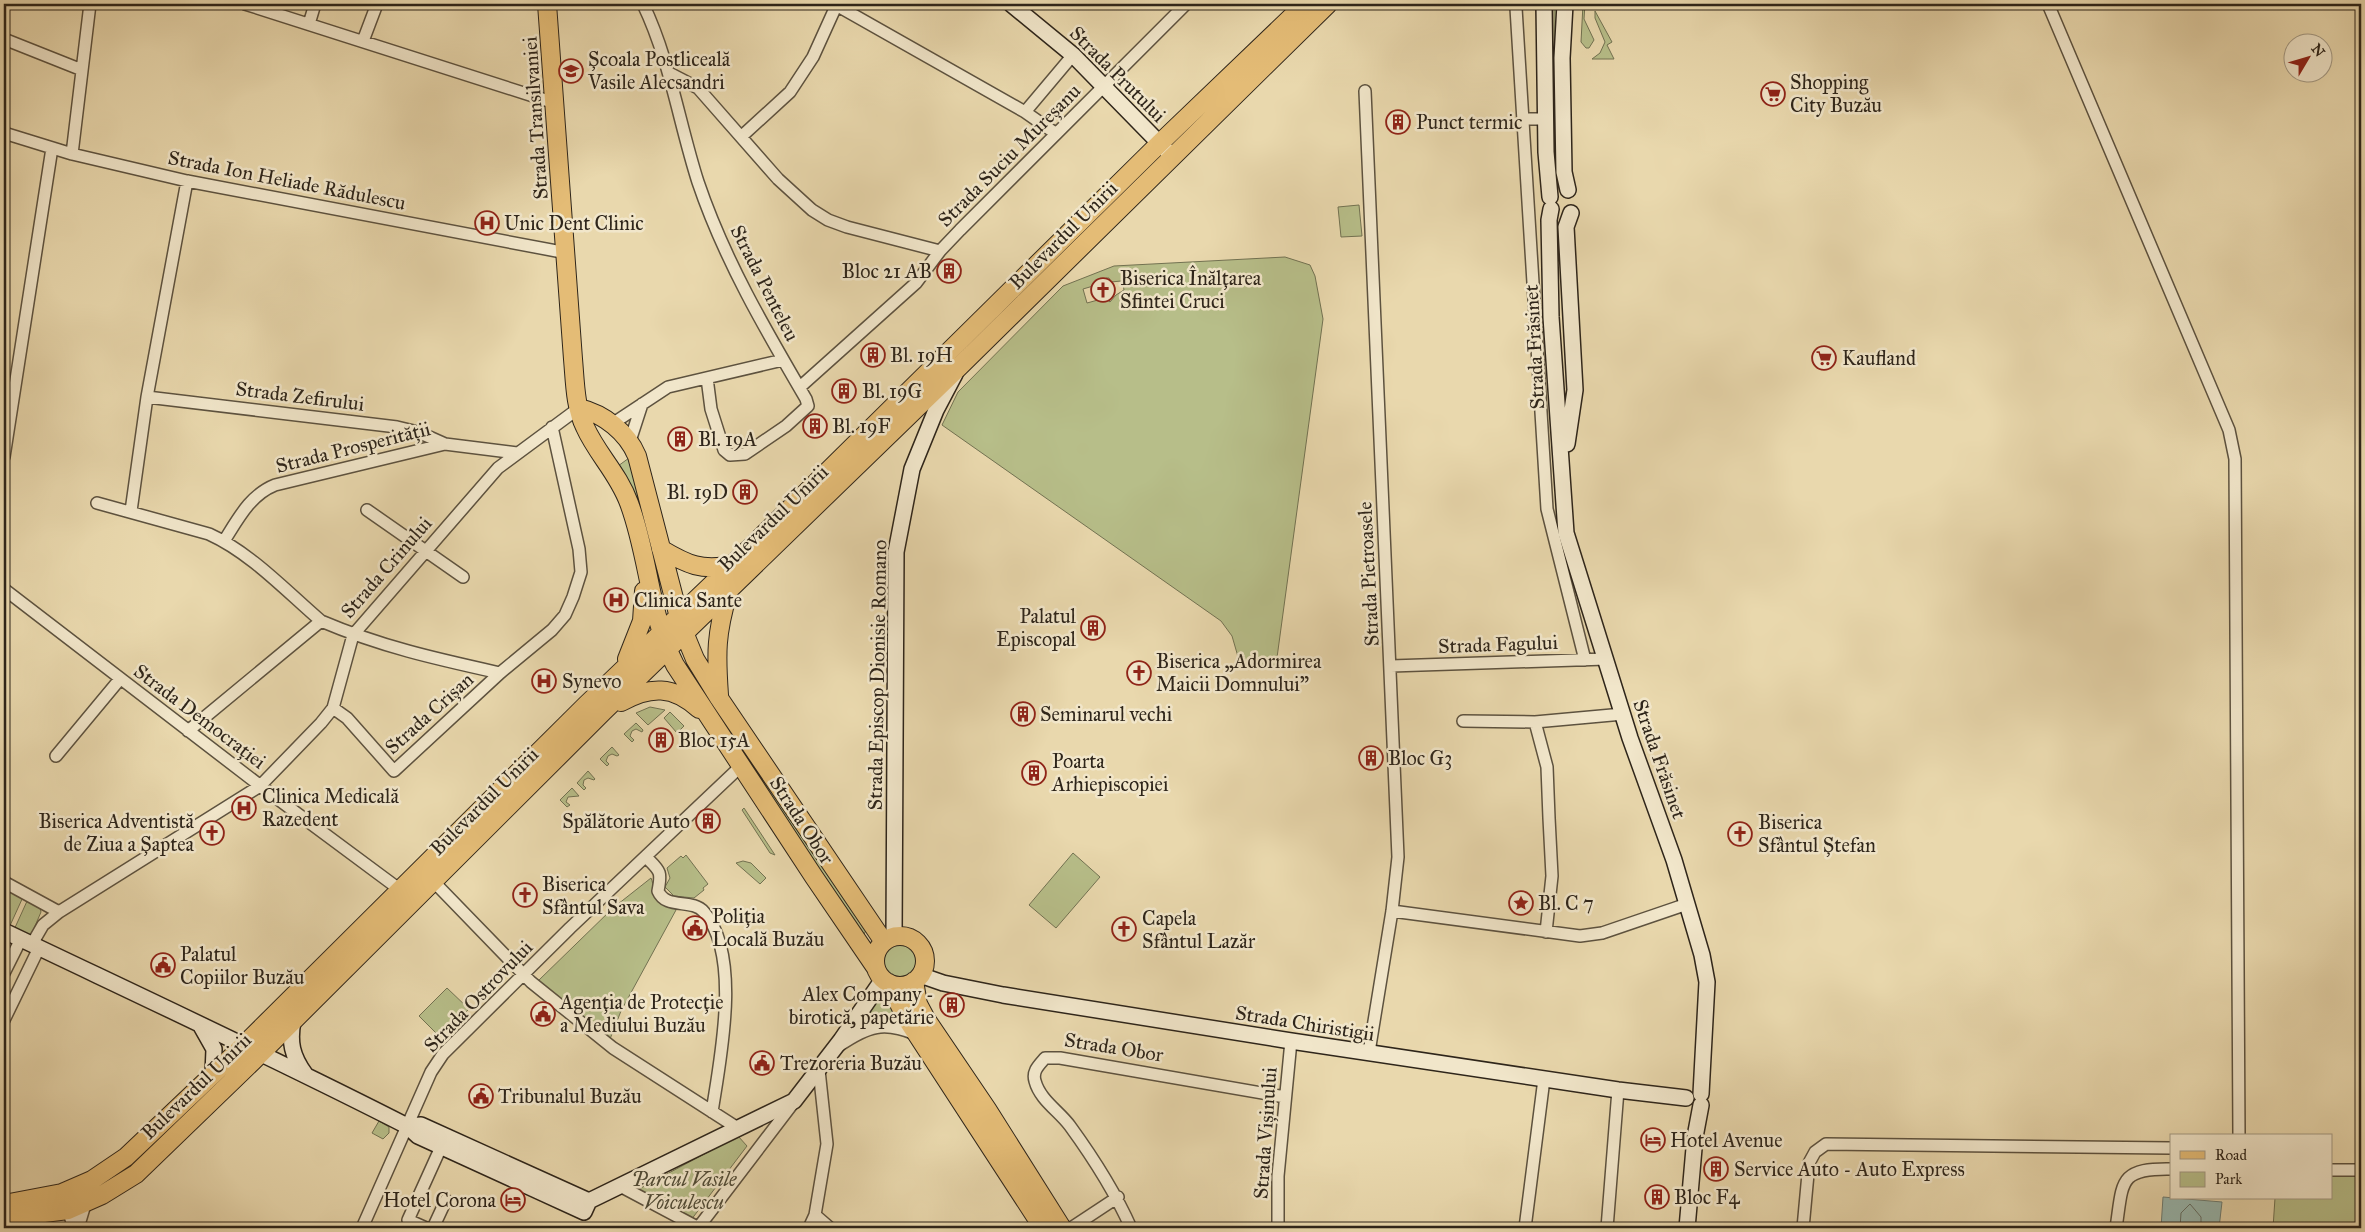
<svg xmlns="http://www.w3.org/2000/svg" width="2365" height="1232" viewBox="0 0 2365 1232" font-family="'IM FELL Great Primer',serif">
<rect width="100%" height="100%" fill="#e9d8ad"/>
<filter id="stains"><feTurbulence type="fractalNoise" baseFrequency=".004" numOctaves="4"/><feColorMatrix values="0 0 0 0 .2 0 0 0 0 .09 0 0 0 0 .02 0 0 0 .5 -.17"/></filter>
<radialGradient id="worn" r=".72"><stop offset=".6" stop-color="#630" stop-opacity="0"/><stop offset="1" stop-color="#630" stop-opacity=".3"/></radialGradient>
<!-- green -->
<path fill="#b7be89" stroke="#727252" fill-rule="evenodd" d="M1554 4H1561V183L1556 185 1554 183Z
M1583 4H1585L1584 19 1594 40 1589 48H1586L1581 42Z
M1595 11 1612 42 1607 45 1614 59H1592L1600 53 1605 42 1595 18Z
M1359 205 1362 236 1341 237 1338 207Z
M1285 257 1310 265 1315 276 1323 319 1276 665 1241 667 1232 636 1221 621 942 425 958 392 1063 286 1114 266ZM1106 278H1109L1111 282 1121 281 1123 284 1124 290 1116 295 1110 302 1105 298 1087 303 1083 289 1100 284Z
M629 458 663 602 658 607 618 466Z
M687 664 866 930 862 939 684 666Z
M650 707 665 710 648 725 636 713Z
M670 712 684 726 677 733 664 718Z
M636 723 643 730 642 732 636 729 632 731 630 736 634 740 632 742 624 734Z
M612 747 619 755 617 756 612 754 608 756 606 761 609 764 607 766 600 759Z
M588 771 595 779 594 780 588 778 584 780 583 785 586 788 584 790 577 783Z
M572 788 579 796 568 797 566 802 570 805 567 807 560 800Z
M744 808 775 855 770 853 742 810Z
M1073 853 1100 877 1056 928 1029 905Z
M686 855 708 884 703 888 704 890 694 898 674 896 665 887 670 878 667 868 681 856 683 858Z
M743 861 751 863 766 878 760 884 736 863Z
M651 878C657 893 649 905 675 907L676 910 621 1011 610 1039 538 981 613 908Z
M4 887 23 897 8 930 4 927Z
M28 899 40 908 41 912 29 940 13 932Z
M880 961a20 20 0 1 1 40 0a20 20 0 1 1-40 0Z
M447 988 469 1009 440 1037 419 1016Z
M883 990 897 1019 880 1018 859 1028 857 1027Z
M201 1096 190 1112 142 1159 106 1186 104 1182 140 1156 153 1139Z
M379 1121 389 1127V1133L383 1139 372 1133Z
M738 1136 747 1146 691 1220 637 1190Z
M2331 1174H2361V1228H2273L2275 1198H2331Z"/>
<!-- water -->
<path fill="#99b9b1" stroke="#6e7e75" d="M2163 1197 2222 1202 2219 1228H2161Z"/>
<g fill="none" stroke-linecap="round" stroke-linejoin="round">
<!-- shore -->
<path stroke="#646f66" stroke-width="1" d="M2180 1228 2181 1213 2190 1204 2201 1217V1228"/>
<!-- street casing -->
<g stroke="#5d523f" stroke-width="14">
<path id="street" d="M245 4 555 103
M643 4C670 60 679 123 698 182 724 259 765 329 806 399L808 406 786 426 745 454 730 455 724 450 711 409 707 378
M2048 4 2229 430 2235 459 2239 1136
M836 5 1025 112 1055 133
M1516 8 1547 509 1585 660
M309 24 315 4
M4 39 82 70
M363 41 377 4
M669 73 698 88 778 179 812 210 828 220 847 227 940 251
M1365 91 1398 857 1392 911 1369 1052
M1025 112 1073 55
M1523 119H1545
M4 133 72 154 187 181 567 253
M742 136 790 92 813 57 837 4
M72 154 90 4
M800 387 916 283 940 251 960 230 1186 4
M147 397 397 427 418 432 445 444
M612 424 668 387 783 360
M630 441 642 404
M4 457 52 148
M97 503 209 534C251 553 286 591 321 621
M367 510 463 577
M131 511 147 397 187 181
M224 541C238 519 250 495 275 485L445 444 517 453
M4 589 271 794 399 889
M1391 666 1606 659
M333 708 347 718 394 771 500 673 552 630 565 615 573 597 581 572 579 549 552 427
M1463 721 1535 722 1623 714
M1535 722 1547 767 1549 818 1552 876 1546 932
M188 731 321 621C382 647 437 659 500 673
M56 756 120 679
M646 857C660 871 662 871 658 891 666 910 692 898 704 912 742 956 720 1059 712 1112
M4 882 59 912
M434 882 531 982 613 1048 739 1129
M1392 911 1580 936 1602 933 1687 904
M32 944 43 925 59 912 260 786 321 723 333 708 353 635 498 468 579 408
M4 973 21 939
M4 1020 39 948
M840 1045C868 1026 884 1021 915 1034
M2331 1170H2361
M620 1186 699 1228
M66 1204 74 1228
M815 1215 830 1228
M78 1228 84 1208 81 1205
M362 1228 431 1072 443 1054 570 928 741 766
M426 1228 408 1220 441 1147
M433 1228 446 1200
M698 1228 794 1102
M809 1228 815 1215 827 1144 819 1070
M1071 1228 1118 1197
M1131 1228C1115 1192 1094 1159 1070 1126 1059 1111 1040 1100 1035 1081 1032 1071 1039 1065 1045 1058H1060L1285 1097
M1278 1228V1176L1291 1041
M1525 1228 1544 1079
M1607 1228 1618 1090
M1803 1228 1809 1163 1815 1152 1826 1144 2171 1148
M2116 1228C2123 1182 2118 1168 2171 1169"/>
</g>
<!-- secondary casing -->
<g stroke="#2e251a" stroke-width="18">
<path id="secondary" d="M1011 4 1073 55 1168 152
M1544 4 1546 152 1550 197
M1565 4 1562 58 1564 172 1568 190
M1551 209 1549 220 1551 317 1566 533 1630 738 1674 860 1702 955 1707 982 1701 1094
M1567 444 1575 390 1566 227 1571 213
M4 931C138 995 274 1058 407 1126L418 1136 584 1212 589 1201
M894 937 896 552 912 469 936 410 955 374
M920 975 943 983 1003 995 1291 1041 1618 1090 1686 1098
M293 1021C289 1042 292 1056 305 1074
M201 1026 214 1049 213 1074
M407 1126 421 1125 589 1201
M589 1201 794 1101 841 1040 883 979
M1687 1228 1695 1137 1701 1105"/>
</g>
<!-- primary casing -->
<g stroke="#2e251a" stroke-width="20">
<path id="primary" d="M547 4 573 359C575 381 575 407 585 427 597 454 618 473 629 503 649 556 649 614 675 665L814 877 876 968
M579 408C604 414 627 432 637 456L681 625 695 659 719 698 884 942
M661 549C688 565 701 571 733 565
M627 659 642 621 644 591
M719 695C716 653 716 634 728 593
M621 702C650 686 673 685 699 709
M875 961a25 25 0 1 1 50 0a25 25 0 1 1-50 0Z
M914 981 918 1004 926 1019 987 1109 1062 1228
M889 983 905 1016 1043 1228
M4 1204 62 1193 92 1180 126 1157 243 1046 586 705 751 547 1160 143 1305 4
M4 1218 68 1210 102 1195 136 1174 252 1062 603 712 960 366 1328 4"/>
</g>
<!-- street -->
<use href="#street" stroke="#f1e6ca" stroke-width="11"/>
<!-- secondary -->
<use href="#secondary" stroke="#f1e6ca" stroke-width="15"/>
<!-- primary -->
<use href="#primary" stroke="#e4bc76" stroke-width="18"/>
</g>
<!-- icons -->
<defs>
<g id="school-ring" transform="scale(1.25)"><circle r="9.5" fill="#f1e6ca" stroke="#8f2418" stroke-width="1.5"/><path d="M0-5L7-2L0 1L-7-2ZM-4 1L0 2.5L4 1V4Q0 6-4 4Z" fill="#8f2418"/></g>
<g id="supermarket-ring" transform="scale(1.25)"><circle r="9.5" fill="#f1e6ca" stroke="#8f2418" stroke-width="1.5"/><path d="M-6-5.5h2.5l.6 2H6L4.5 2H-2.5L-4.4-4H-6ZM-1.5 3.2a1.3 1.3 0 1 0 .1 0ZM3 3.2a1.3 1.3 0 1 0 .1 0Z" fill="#8f2418"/></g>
<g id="building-ring" transform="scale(1.25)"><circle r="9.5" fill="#f1e6ca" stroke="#8f2418" stroke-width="1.5"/><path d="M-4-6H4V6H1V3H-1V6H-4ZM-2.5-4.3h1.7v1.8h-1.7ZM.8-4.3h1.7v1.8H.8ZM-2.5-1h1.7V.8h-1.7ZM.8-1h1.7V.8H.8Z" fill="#8f2418"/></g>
<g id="hospital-ring" transform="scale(1.25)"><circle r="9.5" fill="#f1e6ca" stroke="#8f2418" stroke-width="1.5"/><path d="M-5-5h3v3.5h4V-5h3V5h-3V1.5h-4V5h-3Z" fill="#8f2418"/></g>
<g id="church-ring" transform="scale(1.25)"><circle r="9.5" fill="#f1e6ca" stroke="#8f2418" stroke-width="1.5"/><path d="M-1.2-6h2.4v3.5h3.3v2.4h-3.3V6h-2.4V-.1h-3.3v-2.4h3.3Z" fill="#8f2418"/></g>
<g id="sight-ring" transform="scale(1.25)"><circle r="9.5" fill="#f1e6ca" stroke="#8f2418" stroke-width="1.5"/><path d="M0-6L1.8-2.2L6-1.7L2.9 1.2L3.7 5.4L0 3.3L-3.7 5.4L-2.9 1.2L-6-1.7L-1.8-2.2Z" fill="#8f2418"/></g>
<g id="civic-ring" transform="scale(1.25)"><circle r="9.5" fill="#f1e6ca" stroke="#8f2418" stroke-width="1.5"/><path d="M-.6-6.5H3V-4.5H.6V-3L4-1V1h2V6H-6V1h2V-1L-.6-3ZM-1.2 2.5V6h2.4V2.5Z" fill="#8f2418"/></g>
<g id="hotel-ring" transform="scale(1.25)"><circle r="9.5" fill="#f1e6ca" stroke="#8f2418" stroke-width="1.5"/><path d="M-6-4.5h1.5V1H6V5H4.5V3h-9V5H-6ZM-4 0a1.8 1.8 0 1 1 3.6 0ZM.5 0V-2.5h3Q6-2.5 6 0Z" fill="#8f2418"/></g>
</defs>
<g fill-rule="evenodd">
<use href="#school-ring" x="571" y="71"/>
<use href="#supermarket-ring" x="1773" y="94"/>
<use href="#building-ring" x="1398" y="122"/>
<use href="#hospital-ring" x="487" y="223"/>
<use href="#building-ring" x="949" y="271"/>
<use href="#church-ring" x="1103" y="290"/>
<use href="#building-ring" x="873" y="355"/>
<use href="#supermarket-ring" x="1824" y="358"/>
<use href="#building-ring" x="844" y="391"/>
<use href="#building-ring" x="815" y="426"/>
<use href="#building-ring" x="680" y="439"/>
<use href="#building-ring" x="745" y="492"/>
<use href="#hospital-ring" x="616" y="600"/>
<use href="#building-ring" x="1093" y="628"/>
<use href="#church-ring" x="1139" y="673"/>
<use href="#hospital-ring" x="544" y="681"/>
<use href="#building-ring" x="1023" y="714"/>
<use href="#building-ring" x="661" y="740"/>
<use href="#building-ring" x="1371" y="758"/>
<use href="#building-ring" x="1034" y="773"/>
<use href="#hospital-ring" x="244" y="808"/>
<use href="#building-ring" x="708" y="821"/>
<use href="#church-ring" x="212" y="833"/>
<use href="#church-ring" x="1740" y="834"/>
<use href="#church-ring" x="525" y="895"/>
<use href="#sight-ring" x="1521" y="903"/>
<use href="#civic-ring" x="695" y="928"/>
<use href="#church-ring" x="1124" y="929"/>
<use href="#civic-ring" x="163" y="965"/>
<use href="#building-ring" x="952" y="1005"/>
<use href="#civic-ring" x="543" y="1014"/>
<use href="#civic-ring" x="762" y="1063"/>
<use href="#civic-ring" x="481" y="1096"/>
<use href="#hotel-ring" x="1653" y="1140"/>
<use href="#building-ring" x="1716" y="1169"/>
<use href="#building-ring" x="1657" y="1197"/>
<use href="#hotel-ring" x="513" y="1200"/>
</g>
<g text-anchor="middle" stroke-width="5" stroke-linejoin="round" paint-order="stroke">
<!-- poi labels -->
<g font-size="20" fill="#2e251a" stroke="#f1e6ca" text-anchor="start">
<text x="588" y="66">Școala Postliceală<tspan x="588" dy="23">Vasile Alecsandri</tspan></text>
<text x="1790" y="89">Shopping<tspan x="1790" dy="23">City Buzău</tspan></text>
<text x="1416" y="129">Punct termic</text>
<text x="504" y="230">Unic Dent Clinic</text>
<text x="932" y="278" text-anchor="end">Bloc 21 AB</text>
<text x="1120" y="285">Biserica Înălțarea<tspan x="1120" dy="23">Sfintei Cruci</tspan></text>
<text x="890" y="362">Bl. 19H</text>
<text x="1842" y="365">Kaufland</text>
<text x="862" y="398">Bl. 19G</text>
<text x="832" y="433">Bl. 19F</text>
<text x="698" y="446">Bl. 19A</text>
<text x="728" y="499" text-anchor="end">Bl. 19D</text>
<text x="634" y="607">Clinica Sante</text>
<text x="1076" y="623" text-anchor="end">Palatul<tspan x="1076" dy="23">Episcopal</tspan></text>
<text x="1156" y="668">Biserica „Adormirea<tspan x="1156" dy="23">Maicii Domnului”</tspan></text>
<text x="562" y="688">Synevo</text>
<text x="1040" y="721">Seminarul vechi</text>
<text x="678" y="747">Bloc 15A</text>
<text x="1388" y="765">Bloc G3</text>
<text x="1052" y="768">Poarta<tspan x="1052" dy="23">Arhiepiscopiei</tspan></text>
<text x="262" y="803">Clinica Medicală<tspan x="262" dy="23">Razedent</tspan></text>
<text x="194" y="828" text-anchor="end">Biserica Adventistă<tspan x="194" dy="23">de Ziua a Șaptea</tspan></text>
<text x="690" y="828" text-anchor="end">Spălătorie Auto</text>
<text x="1758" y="829">Biserica<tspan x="1758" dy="23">Sfântul Ștefan</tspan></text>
<text x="542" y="891">Biserica<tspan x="542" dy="23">Sfântul Sava</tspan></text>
<text x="1538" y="910">Bl. C 7</text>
<text x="712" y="923">Poliția<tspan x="712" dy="23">Locală Buzău</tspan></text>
<text x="1142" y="925">Capela<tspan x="1142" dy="23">Sfântul Lazăr</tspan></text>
<text x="180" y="961">Palatul<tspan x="180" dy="23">Copiilor Buzău</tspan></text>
<text x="934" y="1001" text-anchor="end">Alex Company -<tspan x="934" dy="23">birotică, papetărie</tspan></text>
<text x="560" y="1009">Agenția de Protecție<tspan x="560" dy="23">a Mediului Buzău</tspan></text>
<text x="780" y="1070">Trezoreria Buzău</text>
<text x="498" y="1103">Tribunalul Buzău</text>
<text x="1670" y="1147">Hotel Avenue</text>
<text x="1734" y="1176">Service Auto - Auto Express</text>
<text x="1674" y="1204">Bloc F4</text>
<text x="496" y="1207" text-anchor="end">Hotel Corona</text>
</g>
<!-- street labels -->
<g font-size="20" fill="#2e251a" stroke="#f1e6ca">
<text transform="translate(1118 74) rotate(45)" y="7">Strada Prutului</text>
<text transform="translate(535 118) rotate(-94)" y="7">Strada Transilvaniei</text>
<text transform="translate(1009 155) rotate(-45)" y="7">Strada Suciu Mureșanu</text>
<text transform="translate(287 180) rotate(11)" y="7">Strada Ion Heliade Rădulescu</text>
<text transform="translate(1063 235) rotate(-45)" y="7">Bulevardul Unirii</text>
<text transform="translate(765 283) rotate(63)" y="7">Strada Penteleu</text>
<text transform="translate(1534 347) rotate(-93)" y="7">Strada Frăsinet</text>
<text transform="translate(300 396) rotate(7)" y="7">Strada Zefirului</text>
<text transform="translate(353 447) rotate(-14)" y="7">Strada Prosperității</text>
<text transform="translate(773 518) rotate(-44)" y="7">Bulevardul Unirii</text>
<text transform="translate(386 567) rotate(-49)" y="7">Strada Crinului</text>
<text transform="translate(1368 574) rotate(-93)" y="7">Strada Pietroasele</text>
<text transform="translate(1498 644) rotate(-2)" y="7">Strada Fagului</text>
<text transform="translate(877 675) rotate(-89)" y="7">Strada Episcop Dionisie Romano</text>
<text transform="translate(429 713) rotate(-42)" y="7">Strada Crișan</text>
<text transform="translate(200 716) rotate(37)" y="7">Strada Democrației</text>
<text transform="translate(1660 759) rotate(71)" y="7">Strada Frăsinet</text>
<text transform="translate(484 801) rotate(-45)" y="7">Bulevardul Unirii</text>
<text transform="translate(802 820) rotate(57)" y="7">Strada Obor</text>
<text transform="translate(478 996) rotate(-46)" y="7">Strada Ostrovului</text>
<text transform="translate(1305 1023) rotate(9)" y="7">Strada Chiristigii</text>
<text transform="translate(1114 1047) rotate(9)" y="7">Strada Obor</text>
<text transform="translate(196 1086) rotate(-44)" y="7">Bulevardul Unirii</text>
<text transform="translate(1265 1133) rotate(-86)" y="7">Strada Vișinului</text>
</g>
<!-- park labels -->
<g font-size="20" font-style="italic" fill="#504b36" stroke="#f1e6ca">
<text x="684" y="1186">Parcul Vasile<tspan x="684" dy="23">Voiculescu</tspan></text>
</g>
</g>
<!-- margin -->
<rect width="2365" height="1232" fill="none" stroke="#e9d8ad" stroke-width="20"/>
<rect x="5" y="5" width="2355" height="1222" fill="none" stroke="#2e251a" stroke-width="2.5"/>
<rect x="10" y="10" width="2345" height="1212" fill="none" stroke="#2e251a"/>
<!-- legend -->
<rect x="2170" y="1134" width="162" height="65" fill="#f1e6ca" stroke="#a39984"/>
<rect x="2180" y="1151" width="25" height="8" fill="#e4bc76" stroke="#a39984"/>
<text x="2215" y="1160" font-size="15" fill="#2e251a">Road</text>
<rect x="2180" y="1172" width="25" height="15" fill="#b7be89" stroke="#a39984"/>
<text x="2215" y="1184" font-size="15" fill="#2e251a">Park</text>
<!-- north arrow -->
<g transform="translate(2308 58) rotate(52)"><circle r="24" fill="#f1e6ca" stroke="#a39984"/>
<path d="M0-4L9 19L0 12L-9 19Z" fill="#8f2418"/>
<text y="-8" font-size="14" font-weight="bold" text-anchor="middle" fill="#2e251a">N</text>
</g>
<rect width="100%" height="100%" filter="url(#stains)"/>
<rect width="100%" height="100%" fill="url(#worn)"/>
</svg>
